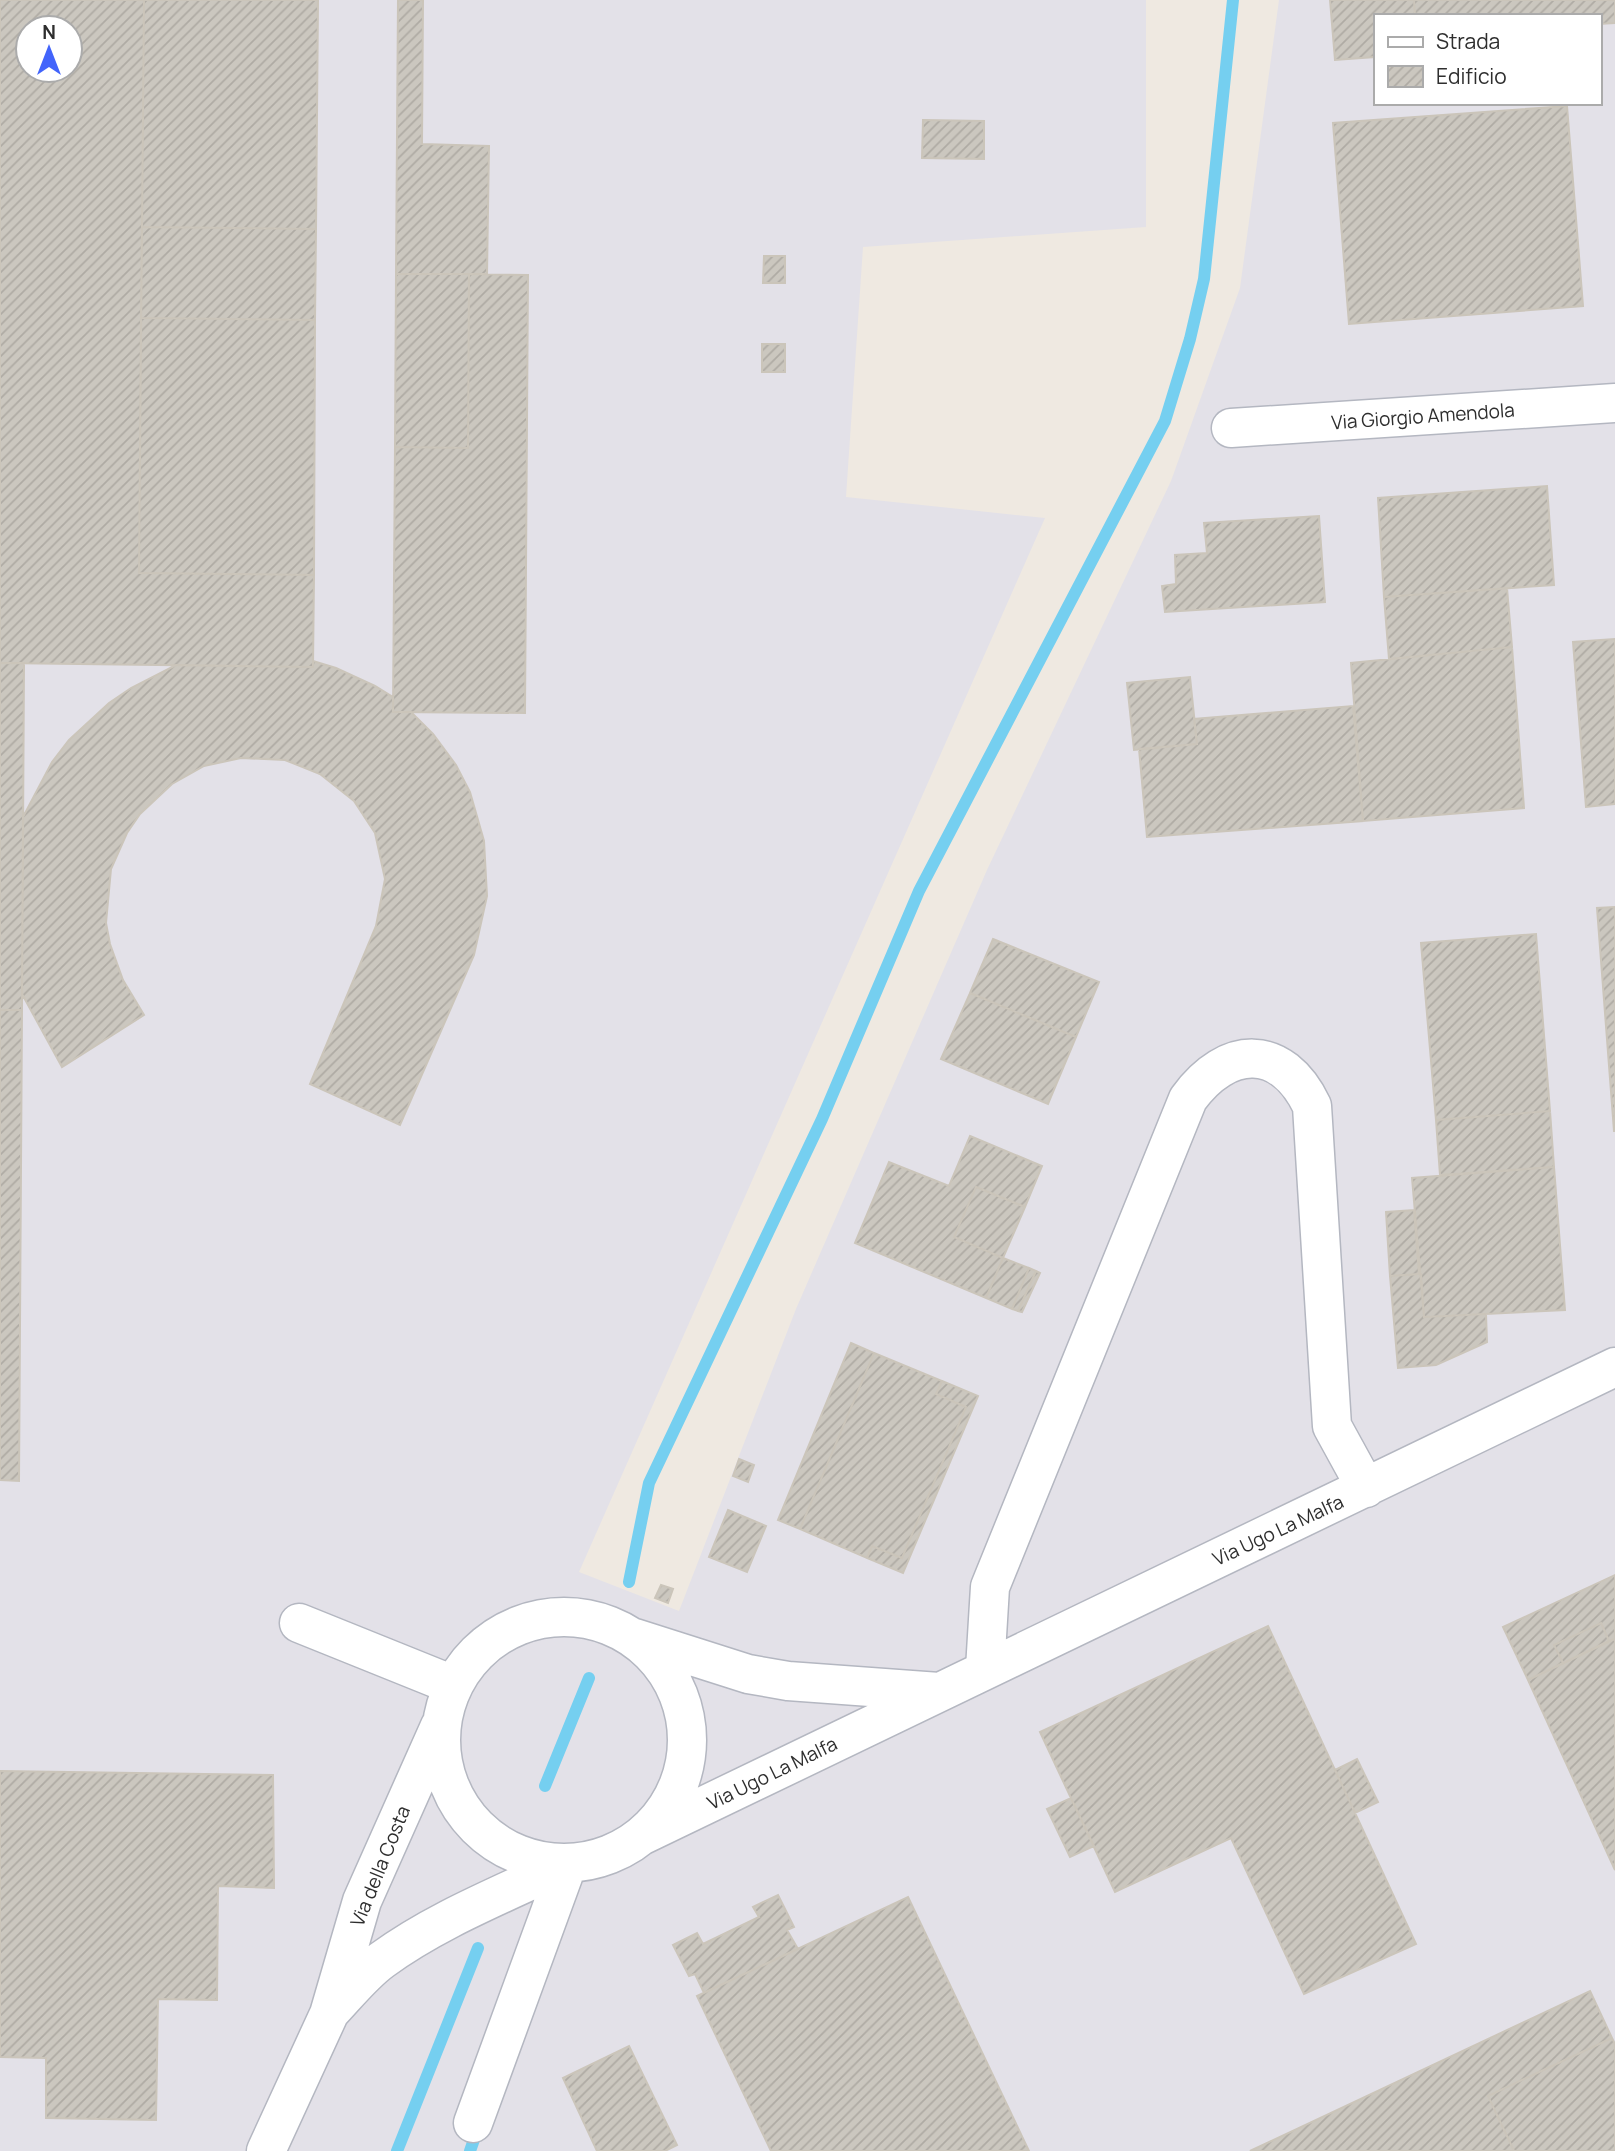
<svg xmlns="http://www.w3.org/2000/svg" width="1615" height="2151" viewBox="0 0 1615 2151" font-family="Manrope,sans-serif">
<defs>
<pattern id="building-hatch" width="6" height="6" patternUnits="userSpaceOnUse" patternTransform="scale(1.75)"><rect width="6" height="6" fill="#cbc7bf"/><path d="M-1 1l2-2M0 6l6-6M5 7l2-2" fill="none" stroke="#afaba4"/></pattern>
</defs>
<rect width="100%" height="100%" fill="#efe9e1"/>
<!-- industrial -->
<path fill="#e3e1e8" fill-rule="evenodd" d="M0 0H1146V227L863 247 846 497 1045 518 579 1572 679 1611 796 1309 987 870 1171 481 1240 288 1279 0H1615V2151H0ZM1375 16H1599V103H1375ZM28 28H70V70H28Z"/>
<g fill="none" stroke-linecap="round" stroke-linejoin="round">
<!-- stream -->
<path stroke="#75cff0" stroke-width="12" d="M629 1582 649 1483 822 1119 919 891 1165 421 1190 339 1204 279 1233 0
M545 1786 589 1678
M397 2151 478 1948
M470 2151 478 2128"/>
</g>
<!-- building -->
<path fill="url(#building-hatch)" stroke="#cbc5ba" stroke-width="2" fill-rule="evenodd" d="M0 0H144L139 573 314 575 313 667 0 663ZM28 28H70V70H28Z
M144 0H318L316 229 142 227Z
M398 0H423L422 144 489 146 487 274H396Z
M1330 0H1414L1415 16H1375V57L1335 60Z
M1414 0H1615V23L1599 24V16H1415Z
M1567 106 1583 306 1349 324 1333 123Z
M923 120 984 121V159L922 158Z
M142 227 316 229 315 320 141 318Z
M764 256H785V283H763Z
M396 274H469L468 448 395 447Z
M469 274 528 275 525 713 393 712 395 447 468 448Z
M141 318 315 320 314 575 139 573Z
M762 344H785V372H762Z
M1547 486 1554 585 1384 597 1378 498Z
M1319 516 1325 602 1165 612 1162 586 1176 584 1175 555 1207 553 1204 523Z
M1507 588 1512 647 1389 659 1384 597Z
M1615 639V804L1586 807 1573 642Z
M1512 647 1524 808 1363 821 1351 663Z
M313 661 336 668 375 686 393 697V712H411L433 734 456 765 470 792 484 841 487 896 474 955 400 1125 310 1084 376 926 385 879 375 833 354 801 320 774 285 760 241 758 204 766 172 784 140 814 127 833 111 869 106 923 110 944 123 980 144 1015 62 1067 22 994 23 817 52 762 69 740 109 703 131 688 176 665 313 667Z
M0 663H24L22 1010H0Z
M1190 677 1197 744 1134 750 1127 683Z
M1353 706 1363 821 1147 837 1139 749 1197 744 1194 719Z
M1615 907V1131H1614L1597 908Z
M1536 934 1550 1111 1436 1120 1421 943Z
M993 939 1099 982 1076 1037 970 993Z
M970 993 1076 1037 1048 1104 941 1059Z
M0 1010H22L19 1481 0 1480Z
M1550 1111 1554 1167 1440 1175 1436 1120Z
M970 1136 1042 1166 1025 1207 976 1187 954 1237 1003 1258 986 1298 855 1243 889 1162 949 1186Z
M1554 1167 1565 1310 1424 1317 1412 1178Z
M976 1187 1025 1207 1003 1258 954 1237Z
M1414 1210 1419 1274 1390 1276 1386 1212Z
M1003 1258 1029 1268 1012 1309 986 1298Z
M1029 1268 1036 1271 1018 1311 1012 1309Z
M1036 1271 1040 1273 1022 1312 1018 1311Z
M1421 1274 1424 1317 1486 1314 1487 1342 1436 1365 1398 1368 1390 1276Z
M851 1343 874 1353 800 1529 778 1520Z
M874 1353 942 1381 936 1394 966 1407 902 1558 872 1546 867 1558 800 1529Z
M942 1381 978 1396 903 1573 867 1558 872 1546 902 1558 966 1407 936 1394Z
M739 1459 754 1465 748 1482 733 1476Z
M728 1510 766 1526 747 1572 709 1557Z
M1615 1575V1639L1609 1641 1601 1623 1554 1645 1563 1663 1528 1680 1503 1627Z
M661 1585 673 1589 668 1603 655 1598Z
M1601 1623 1609 1641 1563 1663 1554 1645Z
M1268 1626 1416 1944 1304 1994 1231 1838 1115 1892 1040 1732Z
M1615 1639V1870L1528 1680Z
M1357 1759 1378 1802 1355 1813 1335 1770Z
M0 1771 273 1775 274 1888 218 1886 217 2000 158 1999 156 2120 46 2118V2058L0 2057Z
M1071 1798 1094 1846 1070 1857 1047 1809Z
M778 1895 794 1927 787 1930 798 1949 704 1993 695 1974 689 1976 673 1945 697 1933 703 1944 759 1917 753 1907Z
M908 1897 1029 2151H771L697 1996Z
M1590 1991 1612 2038 1488 2096 1514 2151H1250Z
M1612 2038 1615 2044V2151H1514L1488 2096Z
M629 2046 677 2145 665 2151H597L563 2078Z"/>
<g fill="none" stroke-linecap="round" stroke-linejoin="round">
<!-- minor casing -->
<g stroke="#b4b7c1" stroke-width="41">
<path id="minor" d="M1231 428 1615 403
M441 1740a123 123 0 1 1 246 0a123 123 0 1 1-246 0Z
M299 1623 453 1685
M635 1638 748 1674 788 1681 939 1692
M985 1669 990 1587 1188 1099C1227 1045 1282 1043 1312 1106L1332 1426 1366 1488
M641 1836 1615 1367
M332 2010C348 1993 364 1973 382 1960 438 1919 506 1893 568 1863
M473 2123 568 1863
M266 2151 329 2014 362 1901 440 1726"/>
</g>
<!-- minor -->
<use href="#minor" stroke="#fff" stroke-width="38"/>
</g>
<g text-anchor="middle" stroke-width="7" stroke-linejoin="round" paint-order="stroke">
<!-- street labels -->
<g font-size="19" fill="#2e2e2e" stroke="#fff">
<text transform="translate(1423 416) rotate(-4)" y="7">Via Giorgio Amendola</text>
<text transform="translate(1278 1530) rotate(-25)" y="7">Via Ugo La Malfa</text>
<text transform="translate(772 1773) rotate(-26)" y="7">Via Ugo La Malfa</text>
<text transform="translate(380 1866) rotate(-68)" y="7">Via della Costa</text>
</g>
</g>
<!-- legend -->
<rect x="1374" y="14" width="228" height="91" fill="#ffffff" stroke="#ababab" stroke-width="2"/>
<rect x="1388" y="37" width="35" height="10" fill="#ffffff" stroke="#ababab" stroke-width="2"/>
<text x="1436" y="49" font-size="21" fill="#2e2e2e">Strada</text>
<rect x="1388" y="66" width="35" height="21" fill="url(#building-hatch)" stroke="#ababab" stroke-width="2"/>
<text x="1436" y="84" font-size="21" fill="#2e2e2e">Edificio</text>
<!-- north arrow -->
<g transform="translate(49 49)"><circle r="33" fill="#ffffff" stroke="#ababab" stroke-width="2"/>
<path d="M0-5L12 26L0 18L-12 26Z" fill="#4264fb"/>
<text y="-10" font-size="19" font-weight="bold" text-anchor="middle" fill="#2e2e2e">N</text>
</g>
</svg>
